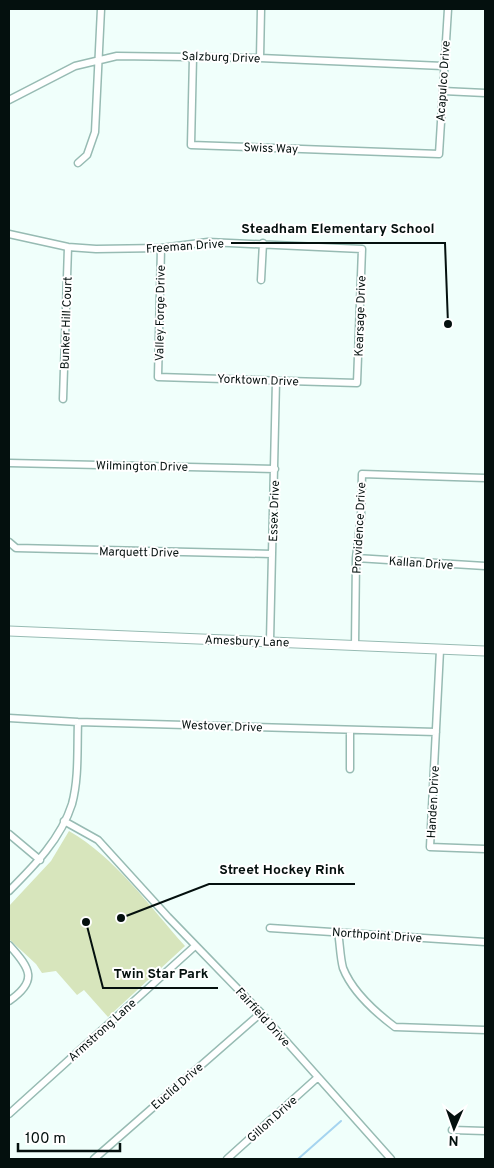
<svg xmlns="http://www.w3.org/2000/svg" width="494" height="1168" viewBox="0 0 494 1168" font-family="Overpass,sans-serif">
<rect width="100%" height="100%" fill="#f0fffb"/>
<!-- green -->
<path fill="#d7e5bc" d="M69 831C116 858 149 906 185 946L108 1017 84 990 77 995 56 971 42 973 36 964 9 939V906L51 861Z"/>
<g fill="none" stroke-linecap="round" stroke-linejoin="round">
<!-- stream -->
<path stroke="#a5d4f0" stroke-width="2" d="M298 1159 341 1121"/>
<!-- street casing -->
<g stroke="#97bbb3" stroke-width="9">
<path id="street" d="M193 57 191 145 439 154 448 9
M260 58 261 9
M443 91 485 93
M9 100 75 66 117 56 260 58 443 66
M78 163 87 155 95 132 101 9
M9 234 68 247 96 249 161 248 208 242 362 249 357 383 158 377 161 248
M261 280 263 243
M63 399 68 247
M9 463 275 469
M9 542 16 548 272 554
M356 558 485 566
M270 641 276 381
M355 646 356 558 361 516 362 474 485 478
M440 650 430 847 485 849
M9 718 78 722 436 732
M350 769V730
M64 821 98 840 168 917 261 1013 391 1159
M9 834 40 860
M9 891C34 866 61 839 72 804 79 778 77 749 78 722
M270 928 485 942
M338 932C340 943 340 957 343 968 352 991 375 1012 395 1027L485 1030
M9 945C31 969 38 981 9 1001
M9 1114 195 946
M452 1130 485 1131
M94 1159 261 1013
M227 1159 317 1078"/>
</g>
<!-- secondary casing -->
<g stroke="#97bbb3" stroke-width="11">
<path id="secondary" d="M9 631 485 651"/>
</g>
<!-- street -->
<use href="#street" stroke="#fff" stroke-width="6"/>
<!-- secondary -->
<use href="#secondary" stroke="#fff" stroke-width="9"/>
</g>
<g text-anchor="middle" stroke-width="4" stroke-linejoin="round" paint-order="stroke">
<!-- street labels -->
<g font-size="12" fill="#04100e" stroke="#fff">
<text transform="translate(221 57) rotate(2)" y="4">Salzburg Drive</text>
<text transform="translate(443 81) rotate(-86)" y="4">Acapulco Drive</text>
<text transform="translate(271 148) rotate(2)" y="4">Swiss Way</text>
<text transform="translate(185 246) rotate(-4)" y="4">Freeman Drive</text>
<text transform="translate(160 313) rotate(-89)" y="4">Valley Forge Drive</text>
<text transform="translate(360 316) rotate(-88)" y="4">Kearsage Drive</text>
<text transform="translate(66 323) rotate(-88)" y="4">Bunker Hill Court</text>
<text transform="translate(258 380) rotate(2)" y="4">Yorktown Drive</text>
<text transform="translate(142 466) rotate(1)" y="4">Wilmington Drive</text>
<text transform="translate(274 511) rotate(-88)" y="4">Essex Drive</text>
<text transform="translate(359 528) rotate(-87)" y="4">Providence Drive</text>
<text transform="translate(139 552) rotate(1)" y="4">Marquett Drive</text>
<text transform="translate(421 563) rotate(4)" y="4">Kallan Drive</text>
<text transform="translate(247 641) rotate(2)" y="4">Amesbury Lane</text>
<text transform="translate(222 726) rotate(2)" y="4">Westover Drive</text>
<text transform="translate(433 802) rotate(-87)" y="4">Handen Drive</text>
<text transform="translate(377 935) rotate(4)" y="4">Northpoint Drive</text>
<text transform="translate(263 1017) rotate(48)" y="4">Fairfield Drive</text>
<text transform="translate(102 1030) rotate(-42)" y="4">Armstrong Lane</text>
<text transform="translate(177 1086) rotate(-41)" y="4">Euclid Drive</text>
<text transform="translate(272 1119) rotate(-42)" y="4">Gillon Drive</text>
</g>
</g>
<!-- callouts -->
<path fill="none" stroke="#04100e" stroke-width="2" d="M448 324L445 243H231M121 918L209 884H355M86 922L103 988H218"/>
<g fill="#04100e" stroke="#fff" stroke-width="2">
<circle cx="448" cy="324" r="5"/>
<circle cx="121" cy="918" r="5"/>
<circle cx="86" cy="922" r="5"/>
</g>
<g font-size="14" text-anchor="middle" font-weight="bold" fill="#04100e" stroke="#fff" stroke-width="4" stroke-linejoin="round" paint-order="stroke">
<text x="338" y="233">Steadham Elementary School</text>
<text x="282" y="874">Street Hockey Rink</text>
<text x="161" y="978">Twin Star Park</text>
</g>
<!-- border -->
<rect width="494" height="1168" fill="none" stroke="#04100e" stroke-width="20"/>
<!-- north arrow -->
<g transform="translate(454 1128) rotate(182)" stroke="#ffffff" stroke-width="4" paint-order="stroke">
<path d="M0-4L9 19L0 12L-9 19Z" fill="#04100e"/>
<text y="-8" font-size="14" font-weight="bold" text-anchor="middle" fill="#04100e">N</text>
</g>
<!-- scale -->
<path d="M18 1143v8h102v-8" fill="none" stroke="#04100e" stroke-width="2.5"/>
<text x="25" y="1143" font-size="15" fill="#04100e" stroke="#ffffff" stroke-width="4" paint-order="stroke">100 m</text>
</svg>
